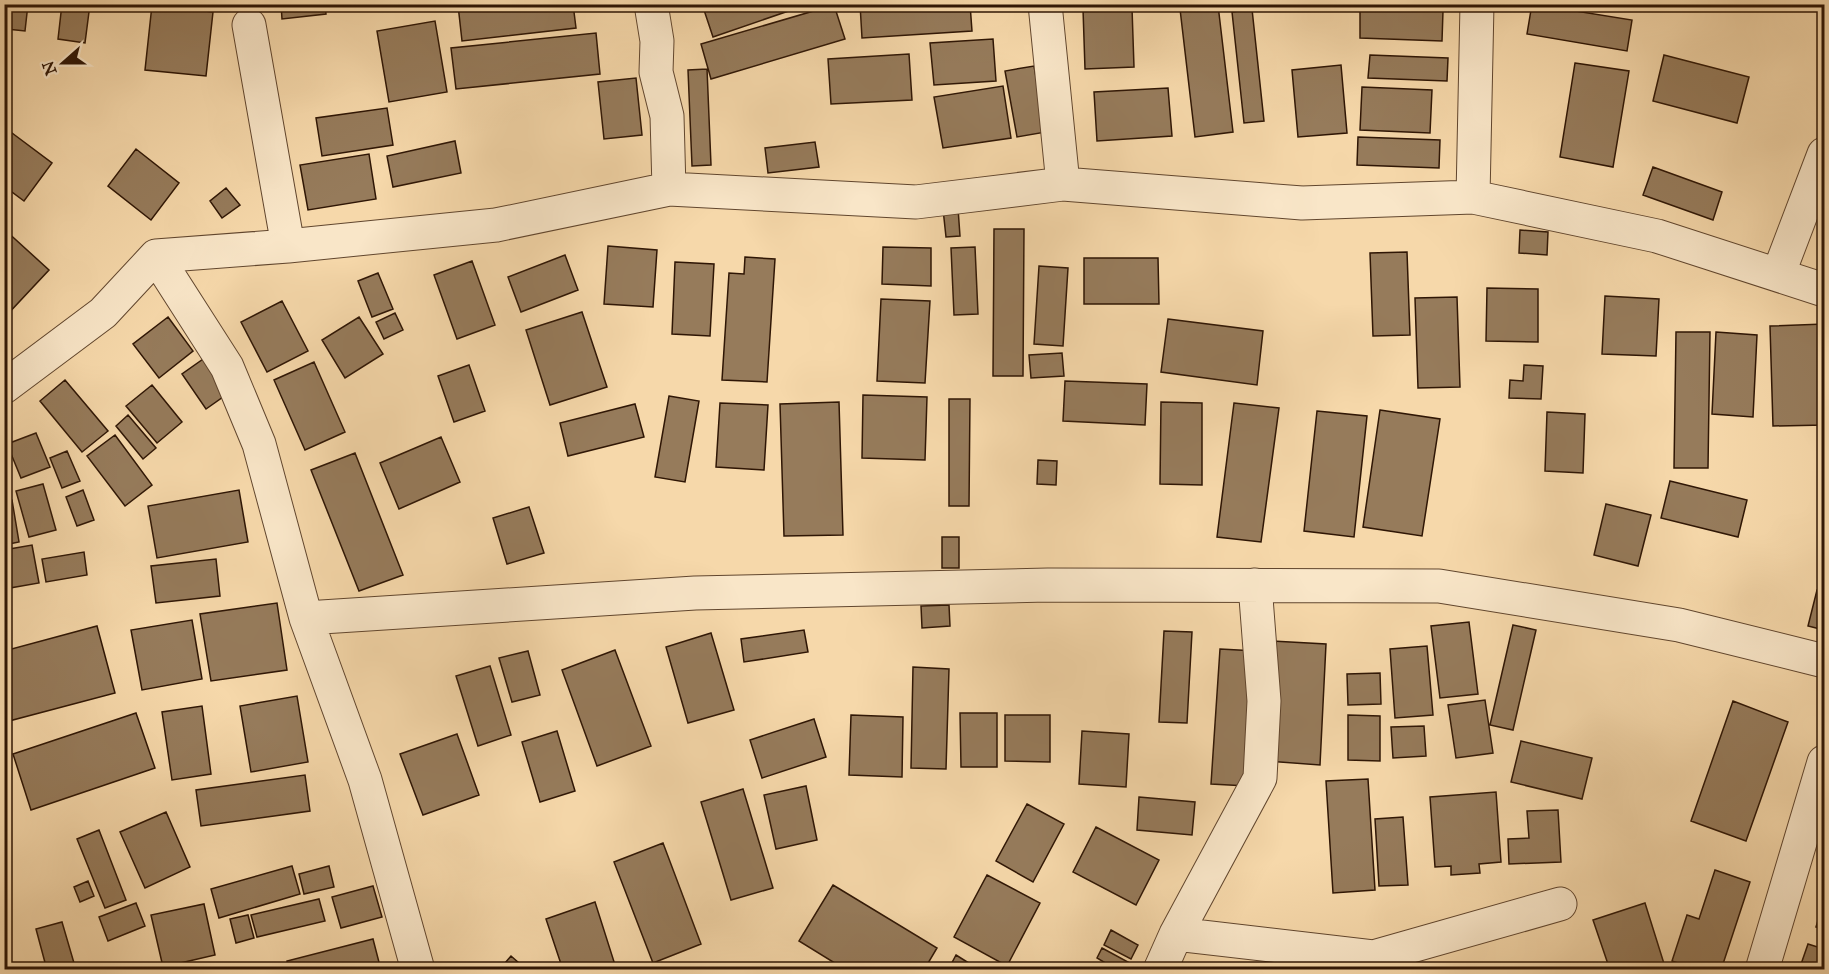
<svg xmlns="http://www.w3.org/2000/svg" width="1829" height="974" viewBox="0 0 1829 974" font-family="'IM FELL Great Primer',serif">
<rect width="100%" height="100%" fill="#f6d8aa"/>
<filter id="stains"><feTurbulence type="fractalNoise" baseFrequency=".00333" numOctaves="4"/><feColorMatrix values="0 0 0 0 .2 0 0 0 0 .09 0 0 0 0 .02 0 0 0 .5 -.17"/></filter>
<radialGradient id="worn" r=".72"><stop offset=".6" stop-color="#630" stop-opacity="0"/><stop offset="1" stop-color="#630" stop-opacity=".3"/></radialGradient>
<!-- building -->
<path fill="#967b5b" stroke="#2f1605" stroke-width="1.5" d="M10 4H28L25 31 7 29Z
M62 4H90L85 43 58 39Z
M281 4H325L326 14 282 19Z
M573 4 576 28 462 41 458 5Z
M702 4H809L713 37Z
M860 4H970L972 31 862 38Z
M1532 4 1632 20 1627 51 1527 34Z
M152 5 213 12 206 76 145 70Z
M834 5 845 39 711 79 701 44Z
M1218 5 1233 132 1195 137 1180 9Z
M1360 7 1443 11 1442 41 1360 38Z
M1132 8 1134 67 1085 69 1083 9Z
M1252 9 1264 121 1244 123 1232 12Z
M435 21 447 92 389 102 377 31Z
M596 33 600 74 456 89 451 48Z
M993 39 996 81 934 85 930 43Z
M909 54 912 100 831 104 828 59Z
M1370 55 1448 58 1447 81 1368 78Z
M1664 55 1749 77 1737 123 1653 101Z
M1575 63 1629 71 1613 167 1560 157Z
M1341 65 1347 133 1298 137 1292 70Z
M1034 66 1046 132 1017 137 1005 71Z
M707 69 711 165 692 166 688 70Z
M636 78 642 135 604 139 598 82Z
M1003 86 1011 138 943 148 934 97Z
M1362 87 1432 90 1430 133 1360 130Z
M1168 88 1172 136 1097 141 1094 92Z
M387 108 393 145 322 156 316 118Z
M4 127 52 163 24 201 4 186Z
M1358 137 1440 140 1439 168 1357 165Z
M455 141 461 173 393 187 387 156Z
M815 142 819 167 768 173 765 148Z
M136 149 179 183 151 220 108 186Z
M369 154 376 199 308 210 300 165Z
M1653 167 1722 192 1713 220 1643 195Z
M226 188 240 205 222 218 210 201Z
M958 208 960 236 946 237 943 209Z
M4 229 49 270 4 318Z
M994 229H1024L1023 376H993Z
M1520 230 1548 232 1547 255 1519 253Z
M608 246 657 250 653 307 604 304Z
M883 247 931 248V286L882 284Z
M975 247 978 314 954 315 951 248Z
M1407 252 1410 335 1373 336 1370 253Z
M565 255 578 290 521 312 508 277Z
M745 257 775 259 767 382 722 380 729 273 744 274Z
M1084 258H1158L1159 304H1084Z
M472 261 495 325 457 339 434 275Z
M675 262 714 264 710 336 672 334Z
M1039 266 1068 268 1063 346 1034 344Z
M378 273 393 309 372 317 358 281Z
M1487 288 1538 289V342L1486 341Z
M1605 296 1659 299 1656 356 1602 354Z
M1457 297 1460 387 1418 388 1415 298Z
M881 299 930 301 925 383 877 381Z
M282 301 308 351 267 372 241 322Z
M582 312 607 387 550 405 526 330Z
M395 313 403 330 384 339 376 322Z
M168 317 193 351 159 378 133 344Z
M359 317 383 354 345 378 322 340Z
M1168 319 1263 331 1257 385 1161 372Z
M1824 324V425L1773 426 1770 326Z
M1676 332H1710L1708 468H1674Z
M1716 332 1757 335 1753 417 1712 414Z
M1062 353 1064 376 1031 378 1029 355Z
M206 357 230 392 206 409 182 374Z
M314 362 345 432 305 450 274 380Z
M469 365 485 411 454 422 438 376Z
M1524 365 1543 366 1541 399 1509 398 1510 380 1523 381Z
M65 380 108 431 82 452 40 401Z
M1065 381 1147 384 1145 425 1063 421Z
M152 385 182 422 157 443 126 406Z
M863 395 927 397 925 460 862 458Z
M669 396 699 401 685 482 655 477Z
M949 399H970L969 506H949Z
M839 402 843 535 784 536 780 404Z
M1161 402 1202 403V485L1160 484Z
M720 403 768 405 764 470 716 467Z
M1234 403 1279 408 1261 542 1217 537Z
M635 404 644 437 568 456 560 423Z
M1380 410 1440 419 1422 536 1363 527Z
M1317 411 1367 416 1354 537 1304 531Z
M1547 412 1585 414 1583 473 1545 471Z
M128 415 156 448 143 459 116 426Z
M36 433 50 467 21 478 7 444Z
M115 435 152 485 125 506 87 456Z
M441 437 460 482 399 509 380 463Z
M67 451 80 481 62 488 50 458Z
M355 453 403 575 359 591 311 470Z
M1038 460 1057 461 1056 485 1037 484Z
M1670 481 1747 500 1738 537 1661 518Z
M43 484 56 530 29 537 16 491Z
M83 490 94 520 77 526 66 497Z
M239 490 248 542 157 558 148 506Z
M12 500 19 542 4 545V501Z
M1606 504 1651 515 1638 566 1594 555Z
M529 507 544 553 507 564 493 518Z
M942 537H959V568H942Z
M32 545 39 583 4 589V550Z
M84 552 87 575 46 582 42 559Z
M216 559 220 596 156 603 151 566Z
M1817 590 1824 591V630L1808 626Z
M277 603 287 670 211 681 200 614Z
M949 605 950 626 922 628 921 606Z
M192 620 202 679 142 690 131 630Z
M1469 622 1478 694 1440 698 1431 626Z
M1513 625 1536 630 1513 730 1490 725Z
M97 626 115 693 9 721 4 703V651Z
M804 630 808 652 744 662 741 639Z
M1164 631 1192 632 1187 723 1159 722Z
M711 633 734 710 688 723 666 647Z
M1272 641 1326 644 1320 765 1266 761Z
M1427 646 1433 715 1395 718 1390 649Z
M1220 649 1256 651 1247 786 1211 784Z
M615 650 651 746 597 766 562 670Z
M528 651 540 695 512 702 499 658Z
M490 666 511 735 478 746 456 676Z
M913 667 949 669 946 769 911 768Z
M1380 673 1381 704 1348 705 1347 674Z
M297 696 308 762 251 772 240 706Z
M1485 700 1493 753 1456 758 1448 705Z
M1733 701 1788 722 1746 841 1691 821Z
M202 706 211 774 172 780 162 712Z
M136 713 155 768 31 810 13 754Z
M960 713H997V767H961Z
M851 715 903 717 902 777 849 775Z
M1005 715H1050V762L1005 761Z
M1348 715 1380 716V761L1348 760Z
M814 719 826 757 762 778 750 740Z
M1424 726 1426 756 1393 758 1391 727Z
M557 731 575 791 540 802 522 742Z
M1082 731 1129 734 1126 787 1079 784Z
M457 734 479 795 423 815 400 754Z
M1521 741 1592 758 1582 799 1511 782Z
M305 775 310 811 201 826 196 790Z
M1368 779 1375 890 1333 893 1326 781Z
M806 786 817 840 776 849 764 795Z
M743 789 773 888 731 900 701 802Z
M1496 792 1501 862 1479 864 1480 873 1451 875V866L1435 867 1430 797Z
M1139 797 1195 802 1192 835 1137 830Z
M1027 804 1064 824 1033 882 996 861Z
M1558 810 1561 862 1509 864 1508 839 1529 838 1527 811Z
M166 812 190 867 145 888 120 832Z
M1403 817 1408 885 1379 886 1375 819Z
M1096 827 1159 860 1136 905 1073 872Z
M99 830 126 900 105 908 77 839Z
M663 843 701 944 653 963 614 862Z
M292 866 300 894 219 918 211 889Z
M329 866 334 887 304 894 299 874Z
M1715 870 1750 882 1721 970H1683L1684 965 1672 961 1687 915 1699 919Z
M987 875 1040 903 1007 966 954 937Z
M88 881 94 896 80 902 74 887Z
M833 885 937 948 924 970H846L799 941Z
M373 886 382 917 341 928 332 897Z
M319 899 325 921 257 937 251 915Z
M1824 901V929L1816 927Z
M595 902 616 968 611 970H563L546 919Z
M136 903 145 926 108 941 99 917Z
M1645 903 1666 970H1610L1593 920Z
M204 904 215 955 163 967 151 915Z
M248 915 254 938 236 943 230 919Z
M62 922 74 963 47 970 36 929Z
M1111 930 1138 945 1131 959 1104 945Z
M373 939 381 970H289L287 961Z
M1808 944 1824 949V970H1799Z
M1102 948 1128 962 1124 970H1117L1097 958Z
M1301 952 1332 967 1331 970H1293Z
M956 955 980 970H948Z
M511 956 527 970H499Z"/>
<g fill="none" stroke-linecap="round" stroke-linejoin="round">
<!-- minor casing -->
<g stroke="#61462e" stroke-width="35">
<path id="minor" d="M651 4 657 41 656 72 667 116 669 189
M1045 4 1063 184
M249 25 288 246
M1473 197 1477 4
M156 256 227 367 259 444 306 618 365 780 418 970
M1778 275 1824 154
M4 387 103 313 156 256 288 246 496 225 669 189 916 202 1063 184 1302 203 1473 197 1657 236 1824 290
M306 618 695 593 1048 585 1439 586 1679 625 1824 661
M1176 934 1373 957 1560 904
M1160 970 1176 934 1260 778 1264 701 1255 585
M1762 970 1824 762"/>
</g>
<!-- minor -->
<use href="#minor" stroke="#f9e6c8" stroke-width="33"/>
</g>
<!-- margin -->
<rect width="1829" height="974" fill="none" stroke="#f6d8aa" stroke-width="24"/>
<rect x="6" y="6" width="1817" height="962" fill="none" stroke="#2f1605" stroke-width="3"/>
<rect x="12" y="12" width="1805" height="950" fill="none" stroke="#2f1605" stroke-width="1.5"/>
<!-- north arrow -->
<g transform="translate(63 63) rotate(249)" stroke="#f9e6c8" stroke-width="4.5" paint-order="stroke">
<path d="M0-4.5L10 22L0 15L-10 22Z" fill="#2f1605"/>
<text y="-9" font-size="16" font-weight="bold" text-anchor="middle" fill="#2f1605">N</text>
</g>
<rect width="100%" height="100%" filter="url(#stains)"/>
<rect width="100%" height="100%" fill="url(#worn)"/>
</svg>
